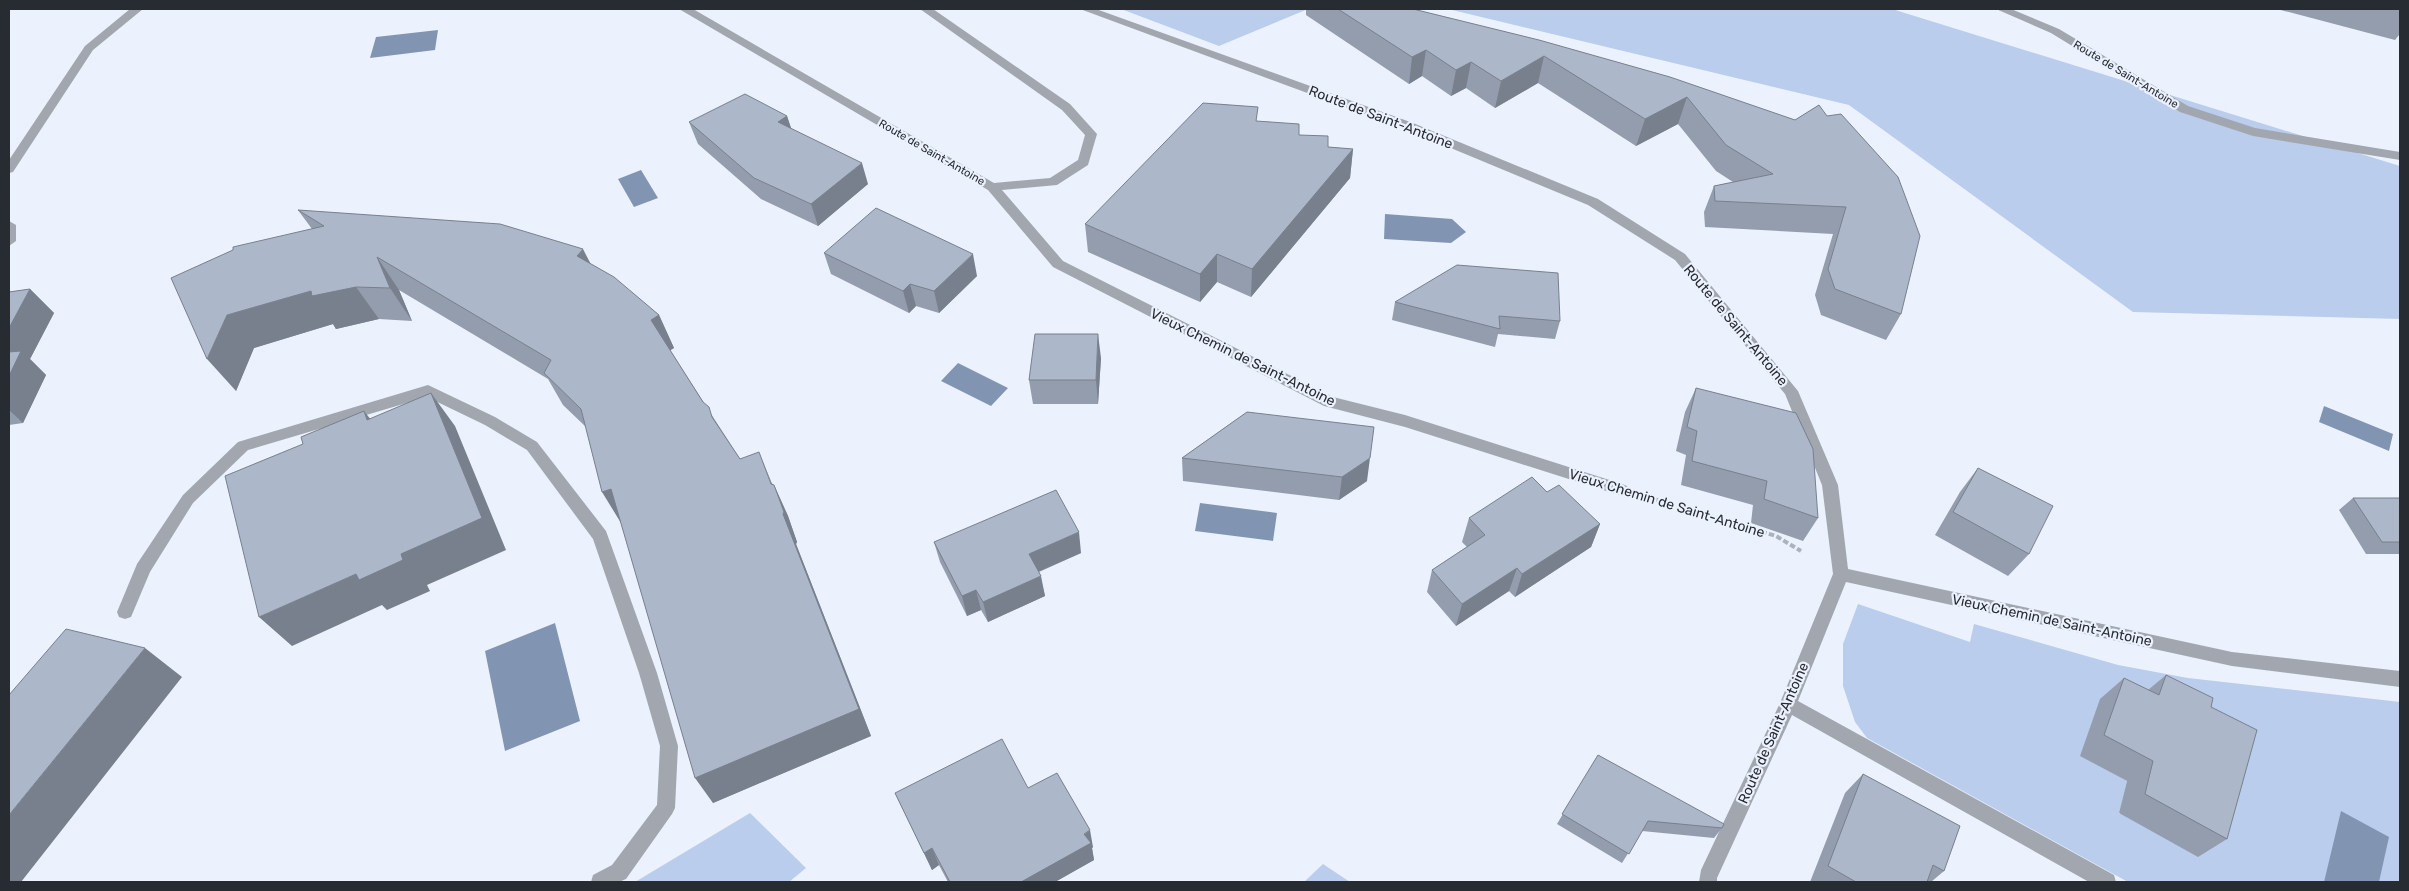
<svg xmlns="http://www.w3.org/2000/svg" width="2409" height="891" viewBox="0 0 2409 891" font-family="Rubik,sans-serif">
<rect width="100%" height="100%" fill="#ebf2fd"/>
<!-- green -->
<path fill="#bacdec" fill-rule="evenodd" d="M1121 9H1308L1219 46Z
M1448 9H1892L2400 166V319L2133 312 1849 105Z
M1858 604 1970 642 1974 624 2118 665 2188 678 2400 702V882H2128L1867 738 1855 722 1843 686V644ZM2080 755 2220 782 2119 814 2127 781Z
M750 813 806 868 789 882H635Z
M1323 864 1350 882H1304Z"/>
<!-- water -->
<path fill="#8195b3" d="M438 30 435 50 370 58 376 37Z
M641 170 658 198 634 207 618 179Z
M1385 214 1452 219 1466 232 1451 243 1384 239Z
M958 363 1008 388 991 406 941 381Z
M2324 406 2393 434 2389 451 2319 422Z
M1200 503 1277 513 1273 541 1195 531Z
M555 623 580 721 505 751 485 651Z
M2341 811 2389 837 2379 882H2324Z"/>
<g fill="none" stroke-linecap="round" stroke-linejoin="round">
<!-- path -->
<path stroke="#acb2bc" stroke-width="4" stroke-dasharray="5.5 2.5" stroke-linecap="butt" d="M1654 499 1776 536 1801 551"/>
<!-- minor -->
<path fill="#a2a7af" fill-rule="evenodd" d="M130 9H143L93 50 13 172 9 173V160L85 46Z
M679 9H693L994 183 1050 178 1078 160 1085 135 1062 110 920 9H933L1070 104 1097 134 1088 165 1057 185 1002 190 1063 261 1333 397 1405 415 1622 484 1627 486 1630 490 1627 494 1622 496 1405 427 1324 406 1053 267 988 190Z
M1080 9H1096L1413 123 1598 199 1685 254 1798 391 1838 485 1848 569 2232 652 2400 671V687L2232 666 1846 582 1798 701 2114 875 2116 882H2089L1792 715 1717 878V882H1699L1701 870 1780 703 1833 574 1822 485 1785 394 1675 260 1588 205 1405 129Z
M1996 9H2011L2059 29 2188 106 2255 128 2400 152V160L2253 136 2180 112 2051 33Z
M9 221 16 225V241L9 246Z
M428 385 495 417 537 442 606 531 657 673 678 746 675 808 672 814 626 879 619 882H591L593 875 612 865 657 805 660 746 639 673 593 539 527 450 485 425 427 397 248 450 193 503 150 572 131 617 125 619 119 617 117 612 137 564 183 495 238 442Z"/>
</g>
<!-- wall -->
<path fill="#949dad" d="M1306 9H1413L1795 120 1819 105 1901 314 1886 340 1821 315 1815 295 1833 234 1705 227 1704 212 1714 186 1733 182 1716 171 1678 124 1636 146 1538 83 1495 108 1466 88 1451 96 1422 76 1409 84 1306 15Z
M2277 9H2400V35H2399L2395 40Z
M787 116 791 128 868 184 818 226 761 199 698 144 689 122Z
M1257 121 1299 135 1328 147 1353 149 1350 178 1251 297 1217 282 1200 302 1088 252 1085 224Z
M298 210 591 264 659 315 674 348 670 350 740 459 774 485 788 516 797 542 796 544 871 736 713 803 621 522 586 427 563 405 548 379 399 290 412 321 379 319 336 329 333 324 254 348 236 391 233 250 312 229Z
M824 253 977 276 939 313 916 306 909 313 831 274Z
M30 289 54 313 30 359 46 375 23 423 9 425V292Z
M1395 302 1560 321 1555 339 1498 334 1495 347 1392 320Z
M1101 358 1098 404H1033L1029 380Z
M1696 388 1818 518 1803 541 1751 523 1753 505 1681 485 1686 455 1676 451 1685 412Z
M1247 412 1367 481 1339 500 1183 481 1182 458Z
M1978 468 2029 554 2008 576 1935 535 1960 492Z
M2353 498H2400V554H2366L2339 510Z
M1469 518 1600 524 1591 547 1515 597 1509 591 1456 626 1427 592 1432 570 1467 547 1462 542Z
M934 542 1081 553 1039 572 1045 596 988 622 981 610 967 616 940 562Z
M2166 675 2211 707 2227 839 2198 857 2119 813 2127 781 2080 756 2100 699 2124 678 2148 690Z
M1598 755 1722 828 1714 838 1642 831 1622 863 1557 824Z
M1863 774 1944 871 1931 882H1810L1845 793Z
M1028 788 1093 847 1092 848 1094 860 1055 882H948L939 865 932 870 895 793Z"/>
<!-- shaded-wall -->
<path fill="#78808d" d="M1426 50 1422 76 1409 84 1412 57Z
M1544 56 1538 83 1495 108 1501 81Z
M1471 62 1466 88 1451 96 1456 70Z
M1687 97 1678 124 1636 146 1645 119Z
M787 116 794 137 778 122Z
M1353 149 1350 178 1251 297 1252 269Z
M862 163 868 184 818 226 811 204Z
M583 249 600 282 577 256Z
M973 254 977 276 939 313 934 291Z
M1217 254V282L1200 302V274Z
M377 257 399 290 412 321 390 288Z
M910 284 916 306 909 313 903 291Z
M356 287 379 319 336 329 333 324 254 348 236 391 207 359 227 315 311 291Z
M30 289 54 313 30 359 46 375 23 423 9 410V328Z
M659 315 674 348 666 353 651 320Z
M1098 334 1101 358 1098 404 1096 380Z
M431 393 455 426 506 550 427 585 430 591 387 610 382 605 292 646 259 617 401 554Z
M364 411 390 444 367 420Z
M759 452 784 513 774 485 788 516 797 542 796 544 871 736 713 803 695 778 783 514Z
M1370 458 1367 481 1339 500 1342 477Z
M611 489 630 519 621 523 602 492Z
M1600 524 1591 547 1515 597 1522 574Z
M1079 532 1081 553 1033 574 1029 554Z
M1517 568 1509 591 1456 626 1462 604Z
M1041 576 1045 596 988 622 983 602Z
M976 590 981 610 967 616 962 596Z
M145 648 182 677 21 882H9V815Z
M1090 830 1093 847 1092 848 1094 860 1055 882H1021Z
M932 848 939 865 932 870 924 853Z"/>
<!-- building -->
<path fill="#acb7c9" stroke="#78808d" d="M1338 9H1413L1539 40 1670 77 1795 120 1819 105 1827 116 1841 114 1898 177 1920 236 1901 314 1835 289 1828 269 1846 207 1715 201 1714 186 1773 174 1726 145 1687 97 1645 119 1544 56 1501 81 1471 62 1456 70 1426 50 1412 57Z
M745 94 787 116 778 122 862 163 811 204 754 178 689 122Z
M1203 103 1258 107 1256 121 1299 124V135L1328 136V147L1353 149 1252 269 1217 254 1200 274 1085 224Z
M876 208 973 254 934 291 910 284 903 291 824 253Z
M298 210 500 224 583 249 577 256 614 277 659 315 651 320 703 402 709 407 712 417 740 459 759 452 771 484 774 485 784 512 783 514 859 709 695 778 611 489 602 492 581 409 544 373 551 360 377 257 390 288 356 287 312 296 311 291 227 315 207 359 171 278 233 250V247L324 226Z
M1457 265 1558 273 1560 321 1499 316 1500 329 1395 302Z
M30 289 9 328V292Z
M1035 334H1098L1096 380H1029Z
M21 351 9 376V352Z
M1696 388 1796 413 1813 449 1818 518 1764 499 1767 481 1692 461 1697 431 1687 427Z
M431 393 482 518 401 554 403 560 359 580 356 574 259 617 225 476 303 444 301 437 364 411 367 420Z
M1247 412 1374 427 1370 458 1342 477 1182 458Z
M1978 468 2053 506 2029 554 1953 512Z
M1532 477 1547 492 1559 485 1600 524 1522 574 1517 568 1462 604 1432 570 1485 535 1469 518Z
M1056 490 1079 532 1029 554 1041 576 983 602 976 590 962 596 934 542Z
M2353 498H2400V542H2382Z
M66 629 145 648 9 815V695Z
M2166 675 2213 698 2211 707 2257 730 2227 839 2145 794 2153 761 2104 735 2124 678 2159 695Z
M1002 739 1028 788 1057 773 1090 830 1084 834 1091 843 1021 882H950L932 848 924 853 895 793Z
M1598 755 1724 824 1722 828 1648 821 1629 854 1562 814Z
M1863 774 1960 826 1944 871 1933 865 1927 882H1856L1828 866Z"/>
<g text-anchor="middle" stroke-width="4.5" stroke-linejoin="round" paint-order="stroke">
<!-- far-street labels -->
<g font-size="11" fill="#272b32" stroke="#ebf2fd">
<text transform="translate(2126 74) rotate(31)" y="4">Route de Saint-Antoine</text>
<text transform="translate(932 152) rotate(30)" y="4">Route de Saint-Antoine</text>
</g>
<!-- street labels -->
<g font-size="14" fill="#272b32" stroke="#ebf2fd">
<text transform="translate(1381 117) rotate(21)" y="5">Route de Saint-Antoine</text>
<text transform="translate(1736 325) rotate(50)" y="5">Route de Saint-Antoine</text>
<text transform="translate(1243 357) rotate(26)" y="5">Vieux Chemin de Saint-Antoine</text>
<text transform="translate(1667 503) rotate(17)" y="5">Vieux Chemin de Saint-Antoine</text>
<text transform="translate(2052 620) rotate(12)" y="5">Vieux Chemin de Saint-Antoine</text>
<text transform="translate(1773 733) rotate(-66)" y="5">Route de Saint-Antoine</text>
</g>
</g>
<!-- border -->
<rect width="2409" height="891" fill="none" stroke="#272b32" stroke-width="20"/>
</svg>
